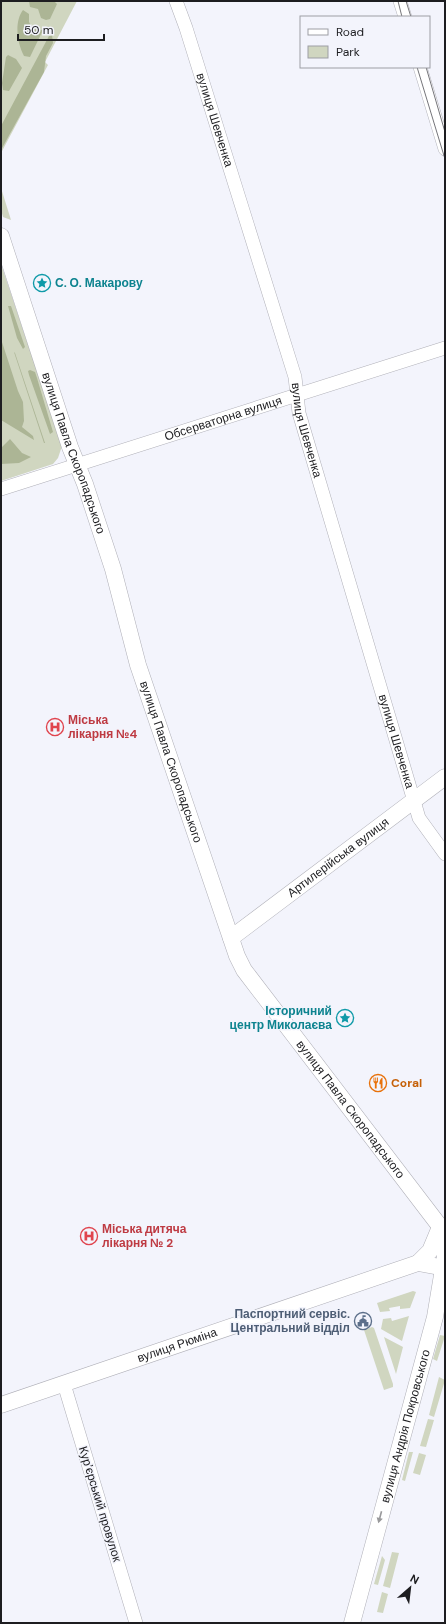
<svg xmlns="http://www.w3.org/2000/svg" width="446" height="1624" viewBox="0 0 446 1624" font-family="'DM Sans',sans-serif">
<rect width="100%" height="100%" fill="#f3f4fc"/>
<!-- green -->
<path fill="#d0d6c0" d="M1 1H77L45 62 48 65 1 153Z
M1 188 11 220 3 217 1 210Z
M1 264 62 446 58 458 53 464 1 481Z
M413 1291 416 1292 410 1308 400 1309V1306L389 1308 390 1311 380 1312 377 1303Z
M409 1316 402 1341 381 1329 383 1319 391 1318 392 1321Z
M372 1327 374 1328 393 1384V1387L384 1390 364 1330Z
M440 1335 445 1336 437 1361 433 1359Z
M384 1337 403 1347 396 1374Z
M439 1377 445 1380 434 1417 429 1415Z
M428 1419 434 1420 426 1447 420 1446Z
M409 1452H413L405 1481 402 1480Z
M419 1453 426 1455 420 1475 413 1473Z
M392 1552 399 1553 390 1588 383 1586Z
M382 1556 385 1560 378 1585 374 1584Z
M382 1592 388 1594 383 1613 377 1612Z"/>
<!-- forest -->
<path fill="#acb595" d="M29 1H54L57 4 50 19 46 20 41 18 38 9 30 7Z
M23 10 29 14V22L33 29 43 30 30 57 24 56C17 43 14 22 23 10Z
M52 35 53 43 46 56 44 72 1 150V126L49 36Z
M8 55 16 59 22 68 9 91 3 90 2 83 6 57Z
M8 306H11L25 347 23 349 17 338Z
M1 339 18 391 23 402 24 421 22 427 33 436 34 440 1 420Z
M14 352 15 353 45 443H44Z
M30 370 35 372 37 378 53 432 50 434 29 375 28 371Z
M10 439 22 453 31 457 19 463 1 464V448Z"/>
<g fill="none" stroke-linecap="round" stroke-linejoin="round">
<!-- minor casing -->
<g stroke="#b0b0b8" stroke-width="14">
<g id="minor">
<path id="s1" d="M176 1 186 28 295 377 299 413 419 818 445 854"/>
<path d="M400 1 405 17"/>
<path d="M420 67 445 149"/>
<path id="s2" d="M1 489 445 348"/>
<path d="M64 1384 136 1623"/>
</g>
</g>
<!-- tertiary casing -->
<g stroke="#b0b0b8" stroke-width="17">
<g id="tertiary">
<path id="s3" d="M1 236 70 447 85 484 113 569 138 665 237 956 244 970 445 1233"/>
<path id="s4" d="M231 938 445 777"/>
<path d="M418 1263 430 1251 440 1227"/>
<path id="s5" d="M1 1405 418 1263 445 1268"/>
<path id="s6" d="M352 1623 435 1317 445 1257 444 1245 440 1227"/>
</g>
</g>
<!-- minor -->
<use href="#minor" stroke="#fff" stroke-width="13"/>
<!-- tertiary -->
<use href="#tertiary" stroke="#fff" stroke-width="16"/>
<!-- tram -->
<path stroke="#75757a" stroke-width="1" d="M398 1 402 17
M406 1 411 17
M417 67 445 159
M426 67 445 132"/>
</g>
<!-- one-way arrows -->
<defs><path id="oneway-solid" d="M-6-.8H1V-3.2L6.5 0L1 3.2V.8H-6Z"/></defs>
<use fill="#99999b" href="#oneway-solid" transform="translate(380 1517) rotate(105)"/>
<!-- icons -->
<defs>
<g id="sight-ring" transform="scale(0.9)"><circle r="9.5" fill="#f3f4fc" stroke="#0f9aa8" stroke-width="1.5"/><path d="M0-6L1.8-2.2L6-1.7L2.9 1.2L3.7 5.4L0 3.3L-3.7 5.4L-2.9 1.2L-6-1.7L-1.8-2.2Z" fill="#0f9aa8"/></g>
<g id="hospital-ring" transform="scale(0.9)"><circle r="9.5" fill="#f3f4fc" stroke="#e0444e" stroke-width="1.5"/><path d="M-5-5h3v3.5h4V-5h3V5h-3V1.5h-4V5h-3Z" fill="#e0444e"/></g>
<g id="restaurant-ring" transform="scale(0.9)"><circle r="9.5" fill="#f3f4fc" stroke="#e8710a" stroke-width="1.5"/><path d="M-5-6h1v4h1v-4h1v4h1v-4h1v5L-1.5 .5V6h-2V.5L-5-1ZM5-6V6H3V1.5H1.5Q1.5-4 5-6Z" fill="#e8710a"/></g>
<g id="civic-ring" transform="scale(0.9)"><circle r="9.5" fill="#f3f4fc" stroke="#5c6f8a" stroke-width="1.5"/><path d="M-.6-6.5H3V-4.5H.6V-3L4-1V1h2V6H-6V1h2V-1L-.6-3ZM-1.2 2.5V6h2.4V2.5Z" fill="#5c6f8a"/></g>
</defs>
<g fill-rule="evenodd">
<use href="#sight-ring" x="42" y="283"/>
<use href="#hospital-ring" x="55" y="727"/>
<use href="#sight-ring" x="345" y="1018"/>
<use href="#restaurant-ring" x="378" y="1083"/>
<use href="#hospital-ring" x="89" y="1236"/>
<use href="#civic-ring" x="363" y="1321"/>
</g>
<g text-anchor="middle" stroke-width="3" stroke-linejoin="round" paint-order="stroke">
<!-- street labels -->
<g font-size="12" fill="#1d1d20" stroke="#f3f4fc">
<text dy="4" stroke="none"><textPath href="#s1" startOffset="125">вулиця Шевченка</textPath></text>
<text dy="4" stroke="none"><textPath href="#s2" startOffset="233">Обсерваторна вулиця</textPath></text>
<text dy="4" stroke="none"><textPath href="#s1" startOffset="449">вулиця Шевченка</textPath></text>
<text dy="4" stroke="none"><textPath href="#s3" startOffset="229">вулиця Павла Скоропадського</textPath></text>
<text dy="4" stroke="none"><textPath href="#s1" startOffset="773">вулиця Шевченка</textPath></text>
<text dy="4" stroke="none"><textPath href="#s3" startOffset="553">вулиця Павла Скоропадського</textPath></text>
<text dy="4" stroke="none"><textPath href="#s4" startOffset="134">Артилерійська вулиця</textPath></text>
<text dy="4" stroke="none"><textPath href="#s3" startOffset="949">вулиця Павла Скоропадського</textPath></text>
<text dy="4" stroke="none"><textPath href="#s5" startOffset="186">вулиця Рюміна</textPath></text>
<text dy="4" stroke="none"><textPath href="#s6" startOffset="204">вулиця Андрія Покровського</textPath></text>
<text transform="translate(100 1504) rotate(73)" y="4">Курʼєрський провулок</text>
</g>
<!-- culture labels -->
<g font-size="12" font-weight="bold" fill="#0d838f" stroke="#f3f4fc" text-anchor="start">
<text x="55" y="287">С. О. Макарову</text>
<text x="332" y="1015" text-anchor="end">Історичний<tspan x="332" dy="14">центр Миколаєва</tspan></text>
</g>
<!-- health labels -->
<g font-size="12" font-weight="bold" fill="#be3a42" stroke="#f3f4fc" text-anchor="start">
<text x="68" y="724">Міська<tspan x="68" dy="14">лікарня №4</tspan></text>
<text x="102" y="1233">Міська дитяча<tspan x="102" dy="14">лікарня № 2</tspan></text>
</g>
<!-- food labels -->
<g font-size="12" font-weight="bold" fill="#c56008" stroke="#f3f4fc" text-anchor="start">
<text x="391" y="1087">Coral</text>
</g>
<!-- service labels -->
<g font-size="12" font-weight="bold" fill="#4e5e75" stroke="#f3f4fc" text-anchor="end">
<text x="350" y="1318">Паспортний сервіс.<tspan x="350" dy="14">Центральний відділ</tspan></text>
</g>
</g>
<!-- border -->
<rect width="446" height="1624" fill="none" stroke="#1d1d20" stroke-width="4"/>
<!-- legend -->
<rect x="300" y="16" width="130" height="52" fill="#f3f4fc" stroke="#9d9ea4"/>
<rect x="308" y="29" width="20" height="6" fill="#ffffff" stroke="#9d9ea4"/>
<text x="336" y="36" font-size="12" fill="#1d1d20">Road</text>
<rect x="308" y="46" width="20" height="12" fill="#d0d6c0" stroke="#9d9ea4"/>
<text x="336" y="56" font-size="12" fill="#1d1d20">Park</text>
<!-- north arrow -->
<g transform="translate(410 1588) rotate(28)" stroke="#f3f4fc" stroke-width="3" paint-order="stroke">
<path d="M0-3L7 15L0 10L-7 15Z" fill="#1d1d20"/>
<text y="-6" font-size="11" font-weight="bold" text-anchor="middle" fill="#1d1d20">N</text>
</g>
<!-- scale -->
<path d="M18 34v6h86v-6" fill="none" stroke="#1d1d20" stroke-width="2"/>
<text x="24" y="34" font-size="12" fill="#1d1d20" stroke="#f3f4fc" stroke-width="3" paint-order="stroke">50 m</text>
</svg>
